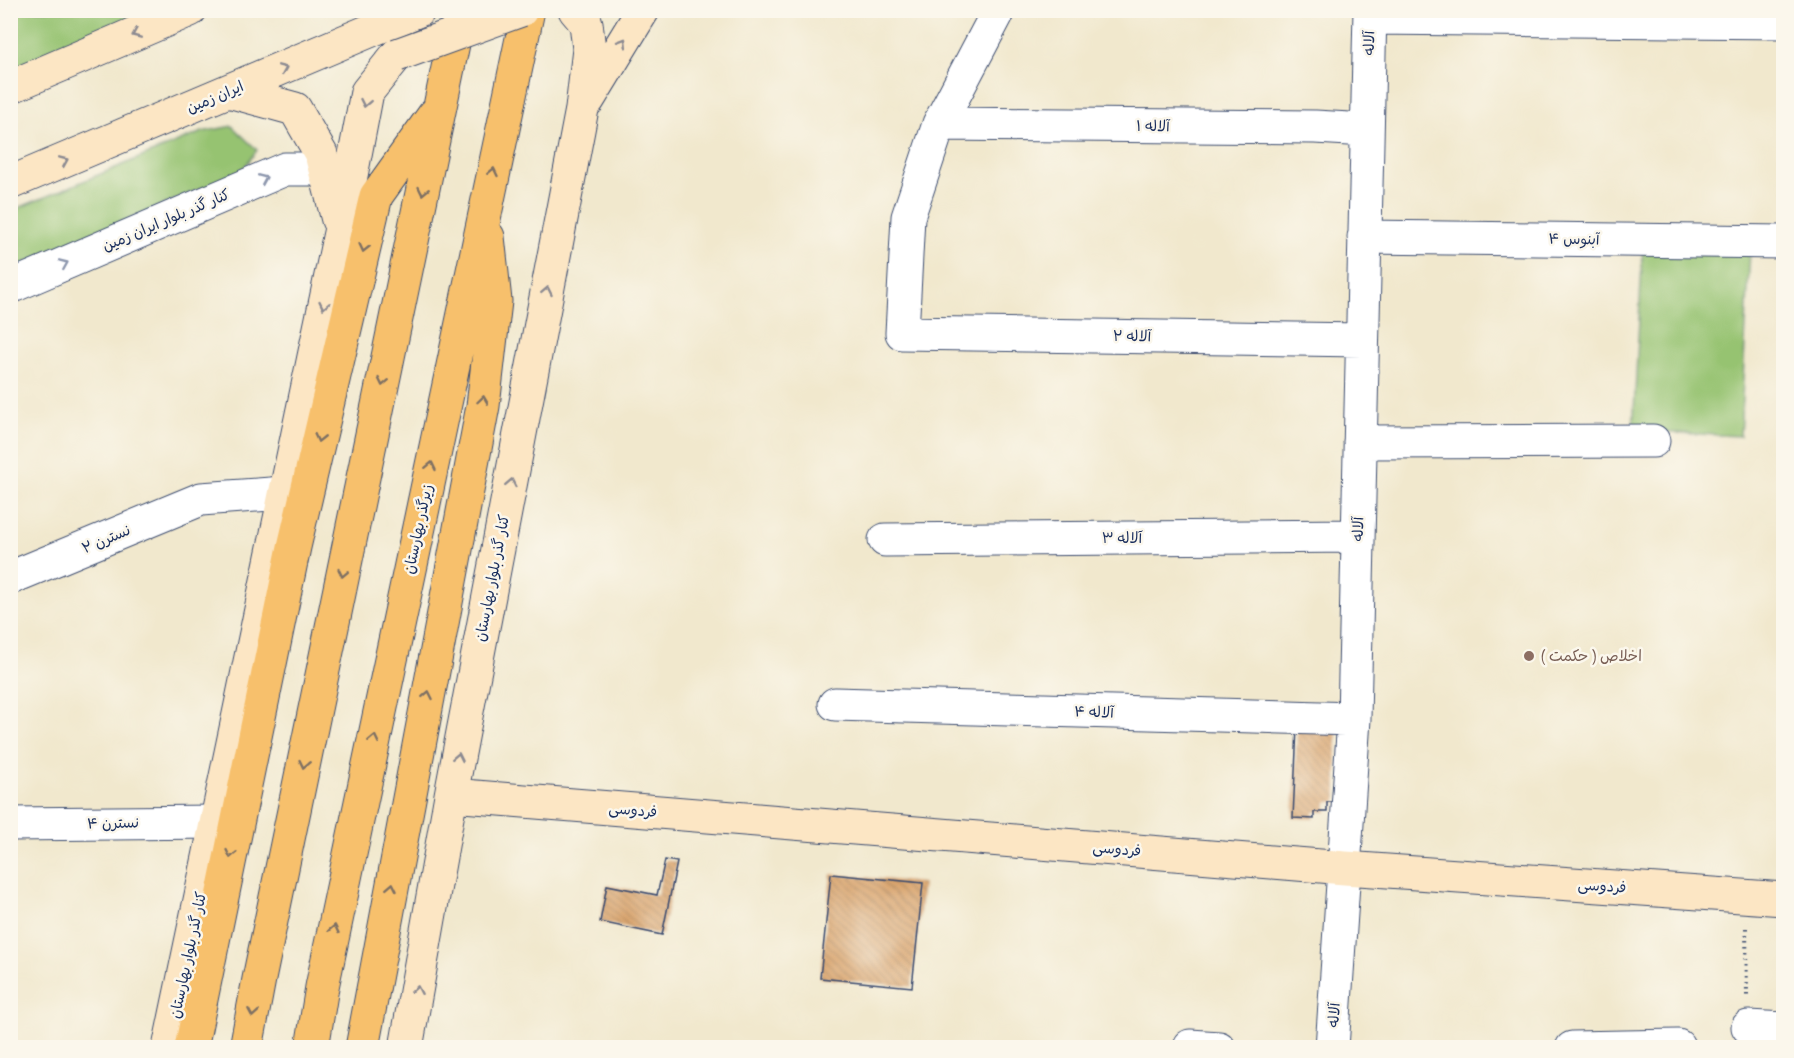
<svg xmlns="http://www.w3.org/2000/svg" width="1794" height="1058" viewBox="0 0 1794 1058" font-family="Delius,'Playpen Sans Arabic',sans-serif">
<defs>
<pattern id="building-back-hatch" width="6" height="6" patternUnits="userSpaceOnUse" patternTransform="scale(1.5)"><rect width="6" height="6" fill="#d59a5d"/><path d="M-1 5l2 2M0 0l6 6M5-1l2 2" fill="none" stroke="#ac7e50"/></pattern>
</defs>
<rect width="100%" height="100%" fill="#fbf7ec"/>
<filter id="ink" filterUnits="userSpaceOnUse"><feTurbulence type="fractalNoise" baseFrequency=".0167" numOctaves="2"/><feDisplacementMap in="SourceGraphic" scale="12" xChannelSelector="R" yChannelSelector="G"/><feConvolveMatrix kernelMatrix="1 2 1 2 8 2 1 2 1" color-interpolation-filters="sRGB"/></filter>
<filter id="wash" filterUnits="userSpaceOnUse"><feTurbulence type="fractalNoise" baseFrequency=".008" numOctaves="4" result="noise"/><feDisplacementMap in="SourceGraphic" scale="24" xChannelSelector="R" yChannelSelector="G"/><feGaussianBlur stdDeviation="1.35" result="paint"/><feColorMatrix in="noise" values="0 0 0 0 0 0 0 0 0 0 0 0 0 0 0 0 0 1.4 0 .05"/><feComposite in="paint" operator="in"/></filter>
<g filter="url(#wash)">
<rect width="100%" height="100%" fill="#f1e8cd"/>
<!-- park -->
<path fill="#96c371" stroke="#587968" stroke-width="1.5" d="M18 10 154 11 11 71V13Z
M232 126 257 150 241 172 11 269V211L202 132Z
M1643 245 1750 251 1740 436 1633 431Z"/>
<g id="blocks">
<!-- building -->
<path fill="url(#building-back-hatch)" d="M1297 727 1337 732V802H1327V812H1314V819L1293 818Z
M665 860 677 862 662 935 600 922 607 885 657 895Z
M831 874 923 883 912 987 820 978Z"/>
</g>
</g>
<g filter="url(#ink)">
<use href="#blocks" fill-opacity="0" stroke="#3b4b6f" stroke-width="1.5"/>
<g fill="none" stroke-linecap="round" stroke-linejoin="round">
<!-- minor casing -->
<g stroke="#3b4b6f" stroke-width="35">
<path id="minor" d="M999 10 939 124 908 217 902 333 1362 340
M1370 18 1784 22
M939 124 1315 127 1367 130
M1364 237 1784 242
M10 287 285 169H324
M1360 442 1653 441
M885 540 1358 536
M10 578 201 499 284 493
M835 704 1354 719
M10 824 216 822
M1748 1027 1784 1029
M1190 1046 1219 1048
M1332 1048 1354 719 1370 10
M1572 1048 1678 1046"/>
</g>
<!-- secondary casing -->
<g stroke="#3b4b6f" stroke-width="35">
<path id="secondary" d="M10 87 190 10
M229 91 295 109 321 154 338 220
M588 100 643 10
M10 183 419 10
M451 795 1345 868 1784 899
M169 1048 341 228 367 92 397 55
M406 1048 451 795 582 109 589 49 586 23 575 10"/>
</g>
<!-- primary casing -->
<g stroke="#3b4b6f" stroke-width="35">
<path id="primary" d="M191 1048 294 547 376 196 434 115
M246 1048 259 979 460 10
M312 1048 322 987 528 10
M362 1048 483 406 495 301 488 237"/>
</g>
<!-- path -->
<path stroke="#3b4b6f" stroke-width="4" stroke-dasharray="1.5 4.5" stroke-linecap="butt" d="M1746 928 1747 996"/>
<!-- minor -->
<use href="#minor" stroke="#fff" stroke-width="33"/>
<!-- secondary -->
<use href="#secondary" stroke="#fce6c4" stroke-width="33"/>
<!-- primary -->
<use href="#primary" stroke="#f7c06c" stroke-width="33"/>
<!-- secondary-bridge casing -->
<g stroke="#3b4b6f" stroke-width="35" stroke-linecap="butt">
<path id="secondary-bridge" d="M397 55 521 10"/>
</g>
<!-- secondary-bridge -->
<use href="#secondary-bridge" stroke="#fce6c4" stroke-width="33"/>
</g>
<!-- one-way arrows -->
<defs><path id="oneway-chevron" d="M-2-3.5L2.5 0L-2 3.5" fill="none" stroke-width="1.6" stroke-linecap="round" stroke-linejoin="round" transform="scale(1.5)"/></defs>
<g stroke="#8c8a91">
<use href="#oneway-chevron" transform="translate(136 34) rotate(157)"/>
<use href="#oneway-chevron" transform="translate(623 42) rotate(-58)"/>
<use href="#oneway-chevron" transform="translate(283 69) rotate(-23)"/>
<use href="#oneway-chevron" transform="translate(365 103) rotate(101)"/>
<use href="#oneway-chevron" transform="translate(64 161) rotate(-23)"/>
<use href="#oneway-chevron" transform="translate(547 291) rotate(-79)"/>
<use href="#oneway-chevron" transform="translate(324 305) rotate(102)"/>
<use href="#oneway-chevron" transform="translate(511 483) rotate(-79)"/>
<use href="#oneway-chevron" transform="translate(458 757) rotate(-79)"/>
<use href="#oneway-chevron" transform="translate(417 990) rotate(-80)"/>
</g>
<g stroke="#7e7064">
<use href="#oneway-chevron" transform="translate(493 172) rotate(-78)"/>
<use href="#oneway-chevron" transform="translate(423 191) rotate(102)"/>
<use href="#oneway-chevron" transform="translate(364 248) rotate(103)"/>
<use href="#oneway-chevron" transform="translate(383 382) rotate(102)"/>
<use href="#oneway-chevron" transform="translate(483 400) rotate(-82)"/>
<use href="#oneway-chevron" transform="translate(319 438) rotate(103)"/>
<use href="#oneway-chevron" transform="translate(431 466) rotate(-78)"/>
<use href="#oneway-chevron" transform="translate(343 573) rotate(102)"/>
<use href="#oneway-chevron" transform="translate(428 695) rotate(-79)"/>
<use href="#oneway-chevron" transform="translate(374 739) rotate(-78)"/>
<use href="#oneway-chevron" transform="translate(304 764) rotate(102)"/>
<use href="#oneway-chevron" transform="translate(231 854) rotate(102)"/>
<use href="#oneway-chevron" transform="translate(392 887) rotate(-79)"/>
<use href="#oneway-chevron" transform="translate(334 929) rotate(-78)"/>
<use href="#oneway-chevron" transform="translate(253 1013) rotate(100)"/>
</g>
<g stroke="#8d97ae">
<use href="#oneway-chevron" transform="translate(263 179) rotate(-23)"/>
<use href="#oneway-chevron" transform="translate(64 264) rotate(-23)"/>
</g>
</g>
<!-- markers -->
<circle fill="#8d6e63" stroke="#fbf7ec" stroke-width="2" cx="1529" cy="656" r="6"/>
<g text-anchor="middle" stroke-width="5" stroke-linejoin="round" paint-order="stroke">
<!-- street labels -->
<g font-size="15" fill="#1b2f5e" stroke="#fbf7ec">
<text transform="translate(1369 43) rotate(-89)" y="5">آلاله</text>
<text transform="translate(215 97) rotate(-23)" y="5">ایران زمین</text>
<text transform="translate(1153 126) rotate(1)" y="5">آلاله ۱</text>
<text transform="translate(166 220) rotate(-23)" y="5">کنار گذر بلوار ایران زمین</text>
<text transform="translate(1574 239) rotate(1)" y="5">آبنوس ۴</text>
<text transform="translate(1132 336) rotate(1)" y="5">آلاله ۲</text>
<text transform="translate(418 529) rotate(-78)" y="5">زیرگذر بهارستان</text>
<text transform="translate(1358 529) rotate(-89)" y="5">آلاله</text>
<text x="1122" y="543">آلاله ۳</text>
<text transform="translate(106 539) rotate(-23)" y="5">نسترن ۲</text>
<text transform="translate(492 578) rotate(-79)" y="5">کنار گذر بلوار بهارستان</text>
<text transform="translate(1094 712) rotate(2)" y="5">آلاله ۴</text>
<text transform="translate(633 810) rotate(5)" y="5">فردوسی</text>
<text transform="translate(113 823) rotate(-1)" y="5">نسترن ۴</text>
<text transform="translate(1117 849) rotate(5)" y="5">فردوسی</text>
<text transform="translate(1602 886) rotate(4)" y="5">فردوسی</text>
<text transform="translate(188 955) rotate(-78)" y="5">کنار گذر بلوار بهارستان</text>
<text transform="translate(1334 1015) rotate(-86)" y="5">آلاله</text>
</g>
<!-- education labels -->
<g font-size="15" fill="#785e54" stroke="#fbf7ec" text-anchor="start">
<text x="1541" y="661">اخلاص ( حکمت )</text>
</g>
</g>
<!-- margin -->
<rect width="1794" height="1058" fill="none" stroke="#fbf7ec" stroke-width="36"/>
</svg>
